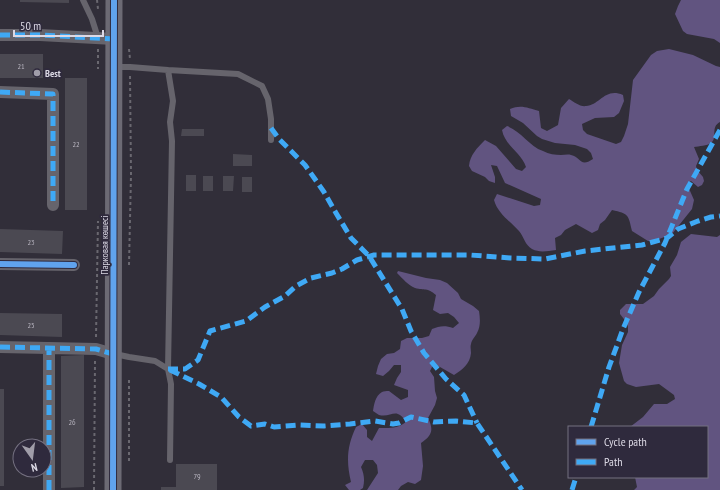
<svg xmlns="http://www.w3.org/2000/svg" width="720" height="490" viewBox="0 0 720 490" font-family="'PT Sans Narrow',sans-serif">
<rect width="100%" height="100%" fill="#312e39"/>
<!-- forest -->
<path fill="#615480" d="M681 0H720V43L714 39 687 34 683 31 675 14 678 6Z
M669 49 693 55 716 66 720 67V122C710 127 718 138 711 143 707 146 699 146 694 147L699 159 696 166 697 170 703 177 704 181 702 185 698 187 691 181 687 184 694 200 692 209 672 234 654 241H648L632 231C628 214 629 214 612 210L605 220 600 224 598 230 592 233 576 224 565 230 561 235 555 238 556 250C547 251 540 253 532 249 525 245 524 237 519 231 510 221 498 214 494 200L497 194 534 206 540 205 541 199 505 183 497 166 491 165 495 177V183L489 181 485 177 472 171 469 166C470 155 477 148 485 140L496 146 516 169 522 171 526 167C521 152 505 146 502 130L507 126C521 131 529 146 543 151 549 154 555 155 561 155 564 155 568 154 571 155 581 157 580 168 593 159L591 153 587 149 575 145 555 143 542 139 537 136 523 123 511 116 510 109C521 104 528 108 539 111L541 128 547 131 558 125 561 108 569 99C574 102 580 107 586 106 600 105 605 87 623 95L624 101 619 113 614 117 595 118 582 124 583 130 587 134 616 144 621 142 624 136 628 124 633 80 651 55 657 51Z
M691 234 717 237 720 235V490H634L637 487 635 477H707V427H630L643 417 654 404H667L675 399 674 395 659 384 636 387 627 384 624 381 619 363 622 345 628 332V327L627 323 620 314V310L626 304H643L654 296 659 289 669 279 671 276 670 267 677 255 681 242Z
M398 271 426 278 440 280 447 283 458 293 461 299 473 306 479 311C480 318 481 326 477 333 475 337 472 339 471 344 470 347 471 350 471 353 470 364 462 370 454 375L440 367 433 365 430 371 434 377 435 391 437 398 435 405 428 418C434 430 432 436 421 443L423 466 421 480 415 484 408 482 401 486 398 490H367L378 473 377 465 373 460H365L361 467C364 474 365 480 363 488L360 490H349L345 485 351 482C346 461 347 446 356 427L362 424 367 430V437L372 441 379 428C390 428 397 429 406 422 396 406 392 418 379 415 377 414 375 412 373 411 374 405 375 396 382 392 384 391 386 391 389 391L401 400 408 397V390L394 385 397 378 401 372V365H394L389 371 383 376 376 374 378 366 381 359 387 354 394 353 400 349 401 341 407 338H422L429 336 432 329C439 326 445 325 453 328L459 323 454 317 448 313 440 314 433 310 436 295C427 287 425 291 415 288 408 285 403 279 397 273Z"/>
<!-- building -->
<path fill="#4b4952" d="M20 0H69V3L20 2Z
M0 54H43V78H0Z
M65 78H87V210H65Z
M182 129H204V136H181Z
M233 154 252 155V166H233Z
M186 175H196V191H186Z
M203 176H213V191H203Z
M223 176H234L233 191H223Z
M242 177H252V192H242Z
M0 229 63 231 62 254 0 252Z
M0 313 62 314V337L0 335Z
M84 355V487L61 488V356Z
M0 389H4V486H0Z
M176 464H217V490H161V487H176Z"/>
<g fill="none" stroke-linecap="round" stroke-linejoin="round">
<!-- path -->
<path stroke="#6a6870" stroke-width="2" stroke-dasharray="3 3" stroke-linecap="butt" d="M97 0 98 9
M98 49V69
M129 49 130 59
M129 265 131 175 130 75
M96 337 98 221
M129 461V377
M94 490 95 361"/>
<!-- lane -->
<path stroke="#66646c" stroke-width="6" d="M83 0 92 19 98 38
M116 67H130L168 70 173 101 170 122 172 141 168 369
M168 70 238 74 262 86 268 99 271 119V140
M115 354 129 357 155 361 168 369 171 384 170 460"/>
<!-- street -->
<path stroke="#66646c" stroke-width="12" d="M0 35H40L114 39
M0 92 53 94V205
M0 264 74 265
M0 347 96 349 113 354
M49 490V348"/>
<!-- secondary -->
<path stroke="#6c6a74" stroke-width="17" d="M113 490 114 0"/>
<!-- quiet -->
<path stroke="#3fa9f5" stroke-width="5" stroke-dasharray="10 5" stroke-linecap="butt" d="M0 35H40L114 39
M0 92 53 94V205
M271 128 279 139 305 165 324 192 336 213 351 238 369 256 402 309 411 331 424 353 446 379 464 395 477 423
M0 347 96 349 113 354
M168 369H185L198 360 210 331 246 321 265 307 285 296 296 286 311 278 332 273 342 269 357 260 374 255H470L510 258 545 259 585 251 642 245 667 238 678 229 698 221 711 217 720 216
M170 370 199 384 221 397 239 417 251 426 265 424 274 427 298 425 324 426 350 424 375 421 393 424 399 423 411 417 434 422 456 421 477 423 522 490
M591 427 609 367 623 329 639 292 665 243 687 189 720 130
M49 490V348
M572 490 576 477"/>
<!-- cycleway casing -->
<g stroke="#2f2a3d" stroke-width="8">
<path id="cycleway" d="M0 264 74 265
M113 490 114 0"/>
</g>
<!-- cycleway -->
<use href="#cycleway" stroke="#60a3ed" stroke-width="6"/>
</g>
<!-- markers -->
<circle fill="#a09da9" stroke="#2f2a3d" stroke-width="1.5" cx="37" cy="73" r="4"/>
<g text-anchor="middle" stroke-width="3.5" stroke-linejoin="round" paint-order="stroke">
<!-- number labels -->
<g font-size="8" fill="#b8b5c0">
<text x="21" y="69">21</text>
<text x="76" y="147">22</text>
<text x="31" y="245">23</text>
<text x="31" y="328">25</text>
<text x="72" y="425">26</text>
<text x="197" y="479">79</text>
</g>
<!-- poi labels -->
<g font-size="10" font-weight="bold" fill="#dcd9e5" stroke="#2f2a3d" text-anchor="start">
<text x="45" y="77">Best</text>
</g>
<!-- street labels -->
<g font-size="10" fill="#dcd9e5" stroke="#2f2a3d">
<text transform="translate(104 245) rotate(-90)" y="4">Парковая көшесі</text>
</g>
</g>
<!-- legend -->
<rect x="568" y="426" width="140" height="52" fill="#2f2a3d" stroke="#747080"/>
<rect x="576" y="439" width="20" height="6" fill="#60a3ed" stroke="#747080"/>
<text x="604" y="446" font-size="12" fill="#dcd9e5">Cycle path</text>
<rect x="576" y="459" width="20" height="6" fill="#3fa9f5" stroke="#747080"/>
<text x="604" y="466" font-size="12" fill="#dcd9e5">Path</text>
<!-- north arrow -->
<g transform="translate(32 458) rotate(166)"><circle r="19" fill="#2f2a3d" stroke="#747080"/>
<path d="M0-3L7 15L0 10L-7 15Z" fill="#a09da9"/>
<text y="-6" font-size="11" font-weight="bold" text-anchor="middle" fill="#dcd9e5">N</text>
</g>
<!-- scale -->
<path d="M14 30v6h89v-6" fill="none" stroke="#dcd9e5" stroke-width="2"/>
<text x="20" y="30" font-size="12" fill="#dcd9e5" stroke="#2f2a3d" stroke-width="3" paint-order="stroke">50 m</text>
</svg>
